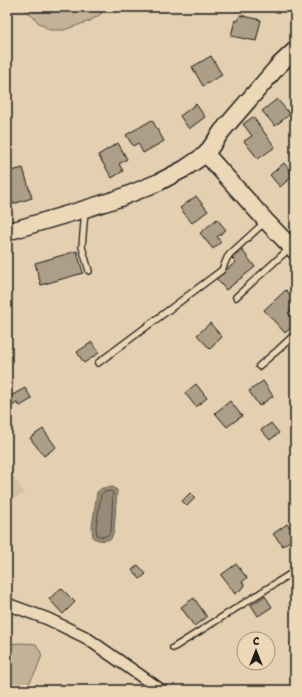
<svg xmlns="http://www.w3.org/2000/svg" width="302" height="697" viewBox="0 0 302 697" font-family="'Shantell Sans',sans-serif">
<rect width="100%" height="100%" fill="#e4d0b0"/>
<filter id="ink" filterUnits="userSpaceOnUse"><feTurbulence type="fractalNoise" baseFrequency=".025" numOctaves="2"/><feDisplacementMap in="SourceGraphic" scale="8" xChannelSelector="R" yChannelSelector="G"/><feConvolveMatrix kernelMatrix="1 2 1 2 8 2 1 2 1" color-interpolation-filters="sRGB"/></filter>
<g filter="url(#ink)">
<!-- built -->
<path fill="#d3c1a4" d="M7 467 24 493 7 503Z"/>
<!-- green -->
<path fill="#c2b297" stroke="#6f675a" d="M20 7H104L101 14 90 21 64 30H50L39 23 30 14Z
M21 643 36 644 42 655 36 671 25 690H7V644Z"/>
<!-- water -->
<path fill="#978b77" stroke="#665f53" d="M113 487 117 490 114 531 111 539C104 541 100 541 93 538L92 527 97 492 102 488Z"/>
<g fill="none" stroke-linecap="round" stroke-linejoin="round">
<!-- shore -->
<path stroke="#4d4840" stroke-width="1" d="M104 492 111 491 113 493 111 530 108 535 104 537 97 535 96 527 101 495Z"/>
</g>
<!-- building -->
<path fill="#ac9e87" stroke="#1c1c1c" d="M240 15 261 20 256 41 231 36 235 20 238 21Z
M211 56 222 75 203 86 192 67Z
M277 99 290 114 275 126 262 111Z
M196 104 205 117 189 129 180 116Z
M253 117 275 147 258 159 244 141 252 136 243 124Z
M152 120 164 141 143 153 138 143 133 146 126 135Z
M118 143 127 159 119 164 123 171 112 178 98 155Z
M284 163 294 175 280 187 270 175Z
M23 168 32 198 13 204 7 182V172Z
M196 196 208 211 192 223 180 208Z
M217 219 226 230 217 237 221 242 213 249 200 233Z
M242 250 255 267 226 290 216 278 236 262 232 258Z
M77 251 83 273 41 285 35 263Z
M286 290 295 300V307L288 313 295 320V324L285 333 264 310Z
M210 323 222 337 210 349 197 335Z
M92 342 99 353 84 363 77 352Z
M263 381 273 396 259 406 249 391Z
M196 384 207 398 196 407 185 393Z
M25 388 32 399 20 406 17 403 12 406 7 398Z
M230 401 242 416 227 427 215 413Z
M271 423 279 433 270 440 261 430Z
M43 429 56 447 44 456 30 438Z
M190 493 195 498 187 506 182 501Z
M287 524 295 534V537L283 546 273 534Z
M236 564 247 578 242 582 245 586 235 594 221 575Z
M138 565 146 574 140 579 132 570Z
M61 588 75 602 63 614 49 599Z
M265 596 272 607 258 616 251 605Z
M194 598 207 617 194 626 181 607Z"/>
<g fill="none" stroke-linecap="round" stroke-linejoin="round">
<!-- lane casing -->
<g stroke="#1c1c1c" stroke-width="8">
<path id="lane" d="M85 210 82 247 89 271
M236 297 290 248
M98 363 222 270 227 258 230 254 266 221
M259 366 278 350 295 334
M173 648 295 571"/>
</g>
<!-- street casing -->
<g stroke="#1c1c1c" stroke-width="14">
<path id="street" d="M7 604 48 619 85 637 161 690"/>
</g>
<!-- secondary casing -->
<g stroke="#1c1c1c" stroke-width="19">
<path id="secondary" d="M206 154 266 221 295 251
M7 232 85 209 120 198 159 182 184 169 206 154 222 131 279 65 295 50"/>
</g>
<!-- lane -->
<use href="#lane" stroke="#ecd8b6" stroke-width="5.5"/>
<!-- street -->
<use href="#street" stroke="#ecd8b6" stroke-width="11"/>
<!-- secondary -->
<use href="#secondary" stroke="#ecd8b6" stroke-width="16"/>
</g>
</g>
<!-- margin -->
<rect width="302" height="697" fill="none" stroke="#ecd8b6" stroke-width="24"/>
<rect x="12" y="12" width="278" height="673" fill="none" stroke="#1c1c1c" stroke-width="1.5" filter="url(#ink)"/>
<!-- north arrow -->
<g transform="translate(256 651)"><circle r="19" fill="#ecd8b6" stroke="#998d78"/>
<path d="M0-3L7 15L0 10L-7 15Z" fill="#1c1c1c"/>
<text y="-6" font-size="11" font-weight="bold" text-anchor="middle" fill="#1c1c1c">С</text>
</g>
</svg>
